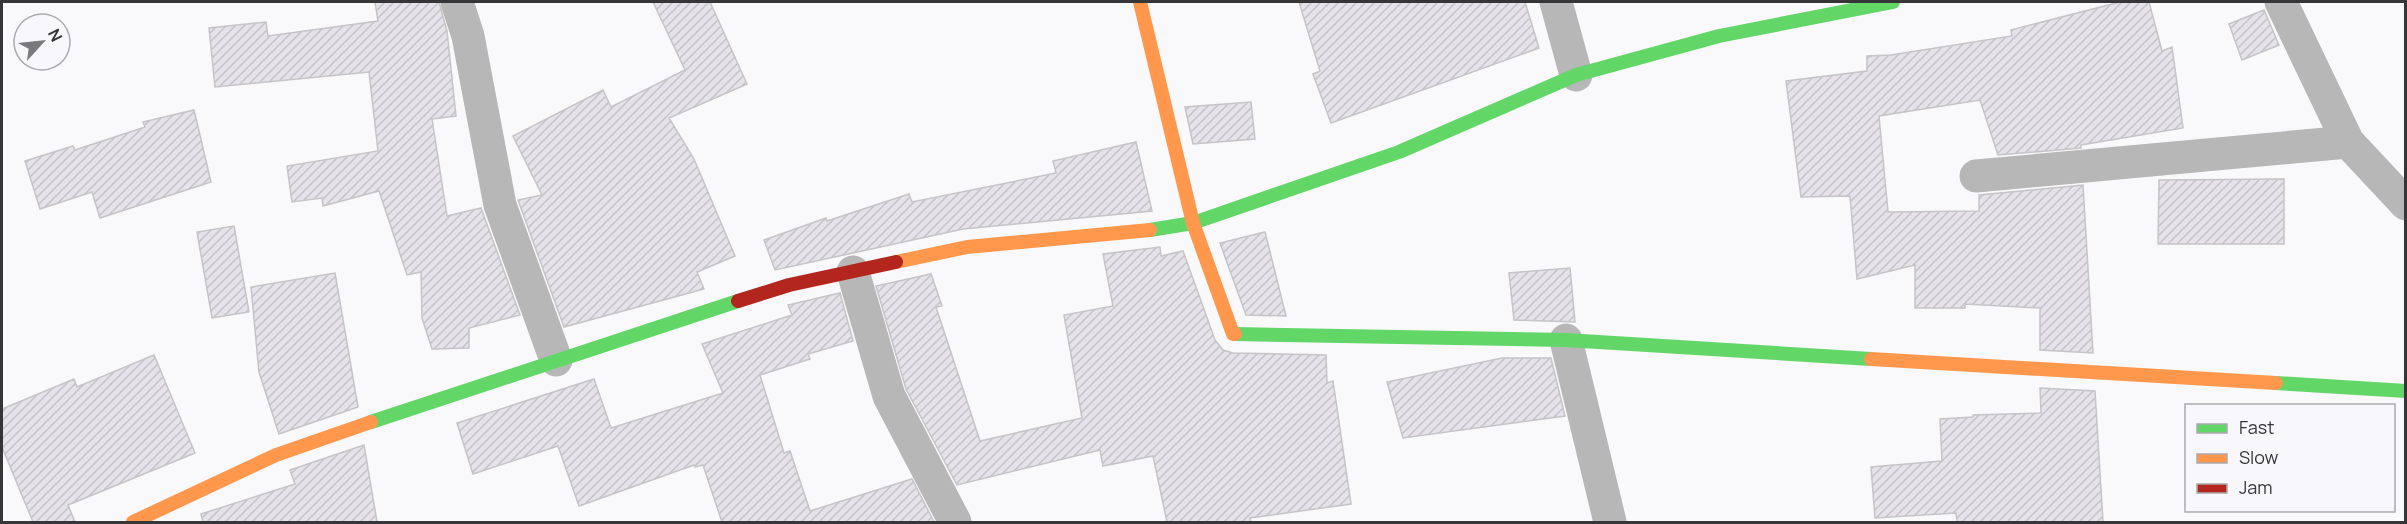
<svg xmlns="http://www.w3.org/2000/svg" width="2407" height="524" viewBox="0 0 2407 524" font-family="Manrope,sans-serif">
<defs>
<pattern id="building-hatch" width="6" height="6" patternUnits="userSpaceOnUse" patternTransform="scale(1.5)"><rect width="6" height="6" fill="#e5e2ea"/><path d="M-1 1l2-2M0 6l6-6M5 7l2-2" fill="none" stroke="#c5c2c9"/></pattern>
</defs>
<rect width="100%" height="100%" fill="#f9f8fa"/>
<!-- building -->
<path fill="url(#building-hatch)" stroke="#c5c4c6" stroke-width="1.5" d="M375 2H439L447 31 456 116 432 119 447 216 481 208 520 315 469 328V348L432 349 422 318 421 272 407 275 379 191 323 206 322 198 292 202 287 166 378 151 369 72 215 87 209 28 266 22 268 36 378 21Z
M653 2H710L747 84 669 118 694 159 735 256 697 272 704 289 564 327 518 200 542 195 513 136 603 90 611 107 685 70Z
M1299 2H1525L1539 48 1331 123 1313 74 1320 71Z
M2120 2H2149L2162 51 2172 47 2183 128 2081 145V148L1998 155 1980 100 1879 116 1888 212 1979 211V195L2083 185 2093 353 2040 350V308L1965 304V308H1915V265L1857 279 1850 196 1801 197 1786 81 1867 71V56L1891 55 2012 36 2011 30Z
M2264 10 2279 45 2242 60 2229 24Z
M1251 102 1255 139 1193 144 1185 107Z
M194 110 211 182 100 218 92 192 40 209 25 161 73 146 75 150 145 127 143 122Z
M1136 142 1152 211 963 229 775 270 764 240 826 218 827 221 909 194 912 202 1056 173 1053 161Z
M2284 179V244H2158L2159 180Z
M234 226 249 312 212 318 197 232Z
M1265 232 1286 316 1246 315 1220 243Z
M1160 247 1161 256 1183 251 1215 340 1223 350 1233 353 1326 355 1327 383 1333 381 1351 504 1250 518 1251 522H1167L1153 456 1103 466 1100 450 957 485 906 389 876 286 931 274 942 306 936 307 980 441 1082 418 1064 315 1113 306 1103 254Z
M1570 268 1575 322 1514 320 1509 273Z
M335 273 358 407 279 434 259 372 251 287Z
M840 293 853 341 808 354 810 359 760 375 784 453 790 451 810 511 912 479 934 522H722L703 465 695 467 694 465 579 506 558 446 473 474 457 423 594 379 611 428 723 393 702 344 792 315 788 305Z
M154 355 195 453 68 505 75 522H33L2 447V409L74 379 77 387Z
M1502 358H1551L1565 416 1403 438 1387 382Z
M2040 388 2095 391 2103 522H1957L1956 513 1875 518 1871 467 1942 461 1940 419 1973 417V415L2041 413Z
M364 445 377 522H203L201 514 295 484 290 470Z"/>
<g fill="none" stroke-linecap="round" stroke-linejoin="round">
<!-- street -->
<path stroke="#b7b7b7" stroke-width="33" d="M457 2 468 36 500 205 556 360
M1556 2 1576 75
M2281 2 2348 142 2406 204
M1976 176 2348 142
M853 272 889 396 955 522
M1566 340 1610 522"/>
<!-- fast -->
<path stroke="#63d668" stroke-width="14" d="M1150 230 1193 223 1399 152 1576 75 1719 36 1893 2
M1235 334 1566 340 1871 359
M2276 383 2406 391
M371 422 738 301"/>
<!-- slow -->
<path stroke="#ff974d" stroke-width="14" d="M1140 2 1193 223 1233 334H1235
M896 262 967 247 1150 230
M1871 359 2276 383
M133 522 276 455 371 422"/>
<!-- jam -->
<path stroke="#b3261e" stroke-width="14" d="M738 301 789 285 896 262"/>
</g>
<!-- border -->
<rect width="2407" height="524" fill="none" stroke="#363537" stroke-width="6"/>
<!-- legend -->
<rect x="2185" y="404" width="210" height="108" fill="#f8f7fb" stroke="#aaa9ad" stroke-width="1.5"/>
<rect x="2197" y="424" width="30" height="9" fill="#63d668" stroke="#aaa9ad" stroke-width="1.5"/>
<text x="2239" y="434" font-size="18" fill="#363537">Fast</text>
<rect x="2197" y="454" width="30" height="9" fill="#ff974d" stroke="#aaa9ad" stroke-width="1.5"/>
<text x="2239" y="464" font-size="18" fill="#363537">Slow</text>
<rect x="2197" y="484" width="30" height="9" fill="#b3261e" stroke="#aaa9ad" stroke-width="1.5"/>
<text x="2239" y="494" font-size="18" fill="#363537">Jam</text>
<!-- north arrow -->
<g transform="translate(42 42) rotate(63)"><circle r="28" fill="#f8f7fb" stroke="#aaa9ad" stroke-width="1.5"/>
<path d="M0-4.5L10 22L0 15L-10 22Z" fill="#7a797b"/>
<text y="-9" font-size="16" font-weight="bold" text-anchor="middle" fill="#363537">N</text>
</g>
</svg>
